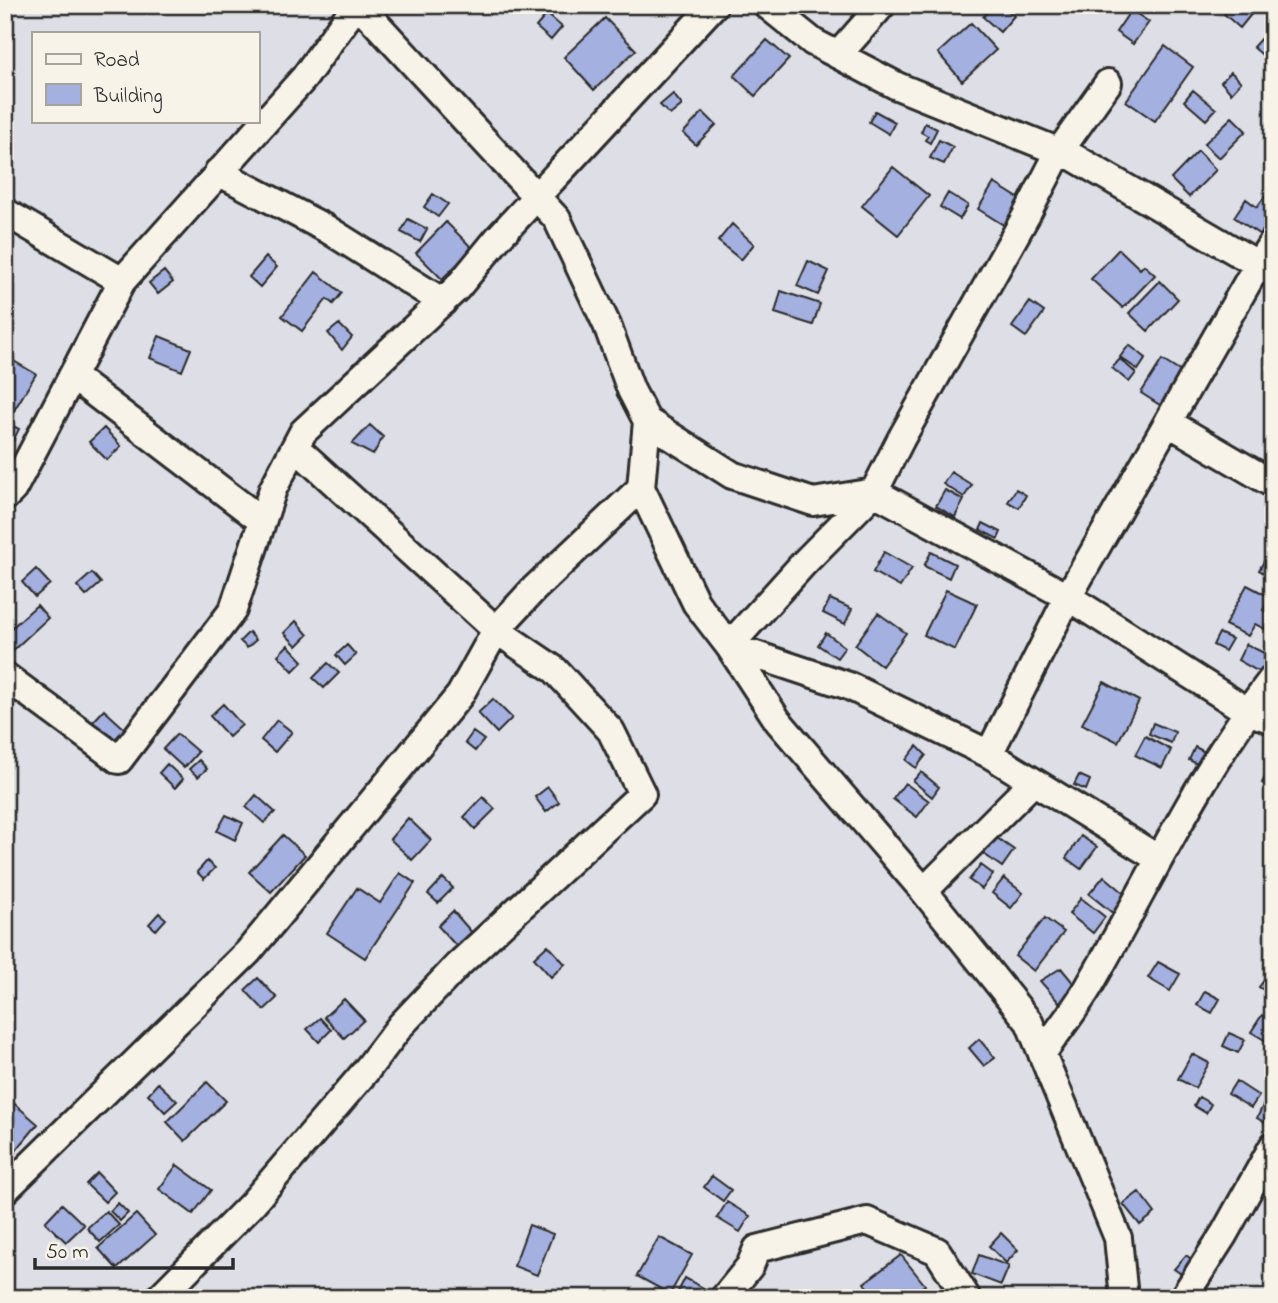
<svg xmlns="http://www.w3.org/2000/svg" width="1278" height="1303" viewBox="0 0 1278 1303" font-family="'Indie Flower',sans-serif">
<rect width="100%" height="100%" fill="#dedfe6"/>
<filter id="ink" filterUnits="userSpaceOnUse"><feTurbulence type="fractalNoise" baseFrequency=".0143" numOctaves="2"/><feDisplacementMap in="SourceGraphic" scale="14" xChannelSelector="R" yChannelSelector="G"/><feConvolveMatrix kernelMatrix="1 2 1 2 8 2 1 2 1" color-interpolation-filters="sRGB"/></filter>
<g filter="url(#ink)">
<!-- building -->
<path fill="#a3b0e0" stroke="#2b2b2b" stroke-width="2" d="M993 5H1002L1014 16 1000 32 983 17Z
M1232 5H1245L1253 12 1240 28 1224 14Z
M1131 10 1149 22 1133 44 1116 32Z
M547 14 562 27 551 40 536 27Z
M605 18 636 50 594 90 564 57Z
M971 23 996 50 962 81 938 53Z
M1273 25V64L1253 47Z
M767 40 789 59 755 96 734 76Z
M1165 46 1193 67 1155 121 1126 101Z
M1231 72 1241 82 1231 93 1221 82Z
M1193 90 1216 109 1206 120 1184 101Z
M673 94 682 105 670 115 660 105Z
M875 111 895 122 889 134 869 122Z
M703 112 716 125 696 145 683 133Z
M1232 117 1246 131 1219 158 1204 144Z
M925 123 937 129 930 143 925 140 928 136 921 132Z
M939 140 953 147 944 164 930 158Z
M1198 151 1216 170 1189 197 1171 179Z
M893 167 929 196 898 235 862 206Z
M994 183 1026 203 1010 229 978 209Z
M1268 192 1273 195V229L1266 239 1234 217 1246 199 1257 207Z
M948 193 968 205 960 219 940 207Z
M433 194 448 204 438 217 424 207Z
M408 219 427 229 420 242 401 232Z
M446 222 473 249 442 279 416 253Z
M732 224 754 244 741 260 718 241Z
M1119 249 1140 269 1144 265 1155 275 1123 308 1091 279Z
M266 257 277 267 260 287 249 277Z
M808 261 829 271 818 295 797 286Z
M164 271 173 282 158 294 149 283Z
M316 272 342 293 333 304 327 299 302 331 282 316Z
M1160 281 1178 299 1148 331 1129 313Z
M781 291 820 304 813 325 775 313Z
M1030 302 1044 312 1026 337 1012 327Z
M339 324 352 337 342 350 328 333Z
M159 336 191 349 182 371 150 358Z
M1129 345 1146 358 1138 370 1120 357Z
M1120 359 1136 373 1129 382 1112 368Z
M12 360 36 374 13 412 5 407V371Z
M1162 360 1181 372 1160 405 1141 393Z
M5 422 19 429 13 441 5 437Z
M370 425 383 437 373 455 352 444Z
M104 428 121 446 107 460 89 442Z
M951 472 972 485 964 497 943 484Z
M1016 489 1026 495 1019 508 1008 502Z
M945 490 964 500 955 517 936 506Z
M983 523 1001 532 998 539 980 530Z
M884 552 912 568 900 587 873 572Z
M931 552 955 564 949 578 924 566Z
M1268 554 1273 556V578L1259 570Z
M36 569 50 584 35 597 22 582Z
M92 573 101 583 86 596 77 586Z
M1247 585 1270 597 1263 610 1272 615 1265 629 1255 624 1248 636 1225 625Z
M946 590 977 604 955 650 924 635Z
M830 599 852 609 845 624 823 613Z
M37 605 48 618 9 654 5 650V634Z
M878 613 906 633 882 666 855 645Z
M296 621 308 635 297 646 284 633Z
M249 632 256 640 247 648 240 641Z
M826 633 845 647 837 658 818 645Z
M1219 633 1232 639 1225 651 1213 645Z
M1246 644 1270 656 1261 673 1238 660Z
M288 645 303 661 293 671 278 655Z
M347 645 356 655 345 665 336 655Z
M328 663 339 673 324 688 313 678Z
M1104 682 1139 701 1118 742 1082 724Z
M493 699 512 718 497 733 478 713Z
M223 704 242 725 229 737 210 716Z
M104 710 125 729 111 743 91 724Z
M277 720 292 732 275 752 261 740Z
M1153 723 1175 732 1171 743 1149 734Z
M473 732 484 740 475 751 465 743Z
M177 734 198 752 184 768 163 749Z
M1145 736 1171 750 1162 768 1135 755Z
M917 746 926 755 916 768 906 760Z
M1195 747 1211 755 1205 768 1189 760Z
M199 760 207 769 198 777 189 769Z
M167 764 183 779 175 788 159 773Z
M1271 765 1273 766V788L1262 783Z
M921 772 939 787 932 797 913 781Z
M1079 775 1090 780 1086 790 1074 785Z
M905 783 929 801 917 817 893 799Z
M548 787 559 802 546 812 535 797Z
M256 795 275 812 264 823 246 807Z
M483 797 495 809 475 829 464 817Z
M226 815 243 823 235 840 217 831Z
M408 818 431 840 412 860 390 839Z
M990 833 1014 850 1002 867 977 849Z
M283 835 305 855 271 892 249 872Z
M1081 836 1097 847 1081 869 1066 858Z
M207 861 215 868 204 879 197 872Z
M981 865 993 874 982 889 969 880Z
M400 873 415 883 365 958 327 933 357 888 380 903Z
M1104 876 1129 897 1114 914 1089 894Z
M443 878 453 888 438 903 428 894Z
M1004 878 1023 893 1011 908 992 893Z
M1081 898 1105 917 1093 933 1069 914Z
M453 911 474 935 459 949 438 926Z
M159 913 166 919 156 930 149 924Z
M1045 918 1064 932 1034 971 1015 956Z
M548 945 565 964 551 977 534 958Z
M1158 962 1180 974 1170 991 1148 978Z
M1061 968 1079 990 1062 1006 1040 981Z
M1272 970H1273V996L1259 987Z
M258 978 277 998 264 1010 245 990Z
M1205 991 1220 999 1212 1013 1197 1005Z
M344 999 364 1020 344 1038 324 1017Z
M1262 1015 1273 1022V1045L1251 1032Z
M320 1018 331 1030 319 1042 307 1029Z
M1229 1033 1245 1040 1238 1053 1223 1046Z
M979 1039 995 1058 984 1066 969 1048Z
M1192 1054 1209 1063 1195 1088 1178 1079Z
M1236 1081 1259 1096 1251 1108 1228 1094Z
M207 1082 226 1101 185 1141 167 1122Z
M158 1083 177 1101 165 1112 148 1094Z
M1199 1097 1211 1104 1206 1113 1194 1106Z
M1266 1099 1273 1102V1127L1257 1118Z
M10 1100 38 1124 5 1164V1105Z
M177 1165 211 1190 193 1214 159 1189Z
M97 1173 115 1192 105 1202 86 1184Z
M712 1176 731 1190 723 1201 704 1187Z
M1139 1192 1155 1213 1140 1225 1123 1204Z
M727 1202 750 1216 740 1232 717 1218Z
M118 1203 128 1213 120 1221 110 1211Z
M62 1204 84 1225 66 1242 45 1222Z
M106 1211 119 1225 100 1242 87 1228Z
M136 1214 155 1235 117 1269 98 1248Z
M529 1225 553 1234 537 1275 514 1266Z
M1001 1233 1018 1250 1006 1263 989 1246Z
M659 1237 692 1255 670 1294 637 1276Z
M901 1255 925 1285 909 1298H875L864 1283Z
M979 1255 1009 1266 1001 1285 972 1274Z
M1186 1255 1195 1262 1187 1278 1174 1269Z
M685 1278 705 1289 701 1298H685L677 1294Z"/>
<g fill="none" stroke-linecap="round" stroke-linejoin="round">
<!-- minor casing -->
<g stroke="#2b2b2b" stroke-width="32">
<path id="minor" d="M359 5 557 219 607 325 631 390 647 421 641 488 696 603 729 646 778 721 924 891 1029 1022 1118 1238 1124 1298
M767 5 813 42 838 55 897 86 1075 158 1271 272
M838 55 882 5
M1108 83 1059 152 1026 216 901 439 874 492 804 563 729 646 849 686 989 754 1159 859
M218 172 327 229 443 302
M5 212 122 281
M72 376 262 521
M647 421 732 475 813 502 874 492 1068 597 1247 711 1273 720
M1169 423 1273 484
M5 497 13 489 122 281 304 78 356 5
M5 676 119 760 233 610 273 489 303 432 457 288 499 237 714 5
M989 754 1068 597 1257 266 1273 242
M924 891 1033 782
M1042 1054C1057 1032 1074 1011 1088 988 1148 885 1199 773 1273 678
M5 1190 248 952 460 695 496 630 534 589 641 488
M159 1298 251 1205 365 1072 401 1025 459 964 642 794 611 731 555 670 496 630 295 447
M724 1298 750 1266 757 1249 867 1221 937 1251 967 1298
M1183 1298 1224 1234 1273 1146"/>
</g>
<!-- minor -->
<use href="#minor" stroke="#f7f3e8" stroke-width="26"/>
</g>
</g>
<!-- margin -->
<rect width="1278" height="1303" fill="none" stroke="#f7f3e8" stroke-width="28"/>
<rect x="14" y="14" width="1250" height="1275" fill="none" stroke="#2b2b2b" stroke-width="2.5" filter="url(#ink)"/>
<!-- legend -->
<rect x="32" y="32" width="228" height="91" fill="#f7f3e8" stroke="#a5a39c" stroke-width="2"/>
<rect x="46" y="54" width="35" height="10" fill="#f7f3e8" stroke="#a5a39c" stroke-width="2"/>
<text x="94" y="66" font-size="21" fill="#2b2b2b">Road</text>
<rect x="46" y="84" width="35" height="21" fill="#a3b0e0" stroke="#a5a39c" stroke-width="2"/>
<text x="94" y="102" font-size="21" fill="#2b2b2b">Building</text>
<!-- scale -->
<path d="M35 1258v10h198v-10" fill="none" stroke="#2b2b2b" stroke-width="3.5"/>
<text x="46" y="1258" font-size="21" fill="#2b2b2b" stroke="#f7f3e8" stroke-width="5" paint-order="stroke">50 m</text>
</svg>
